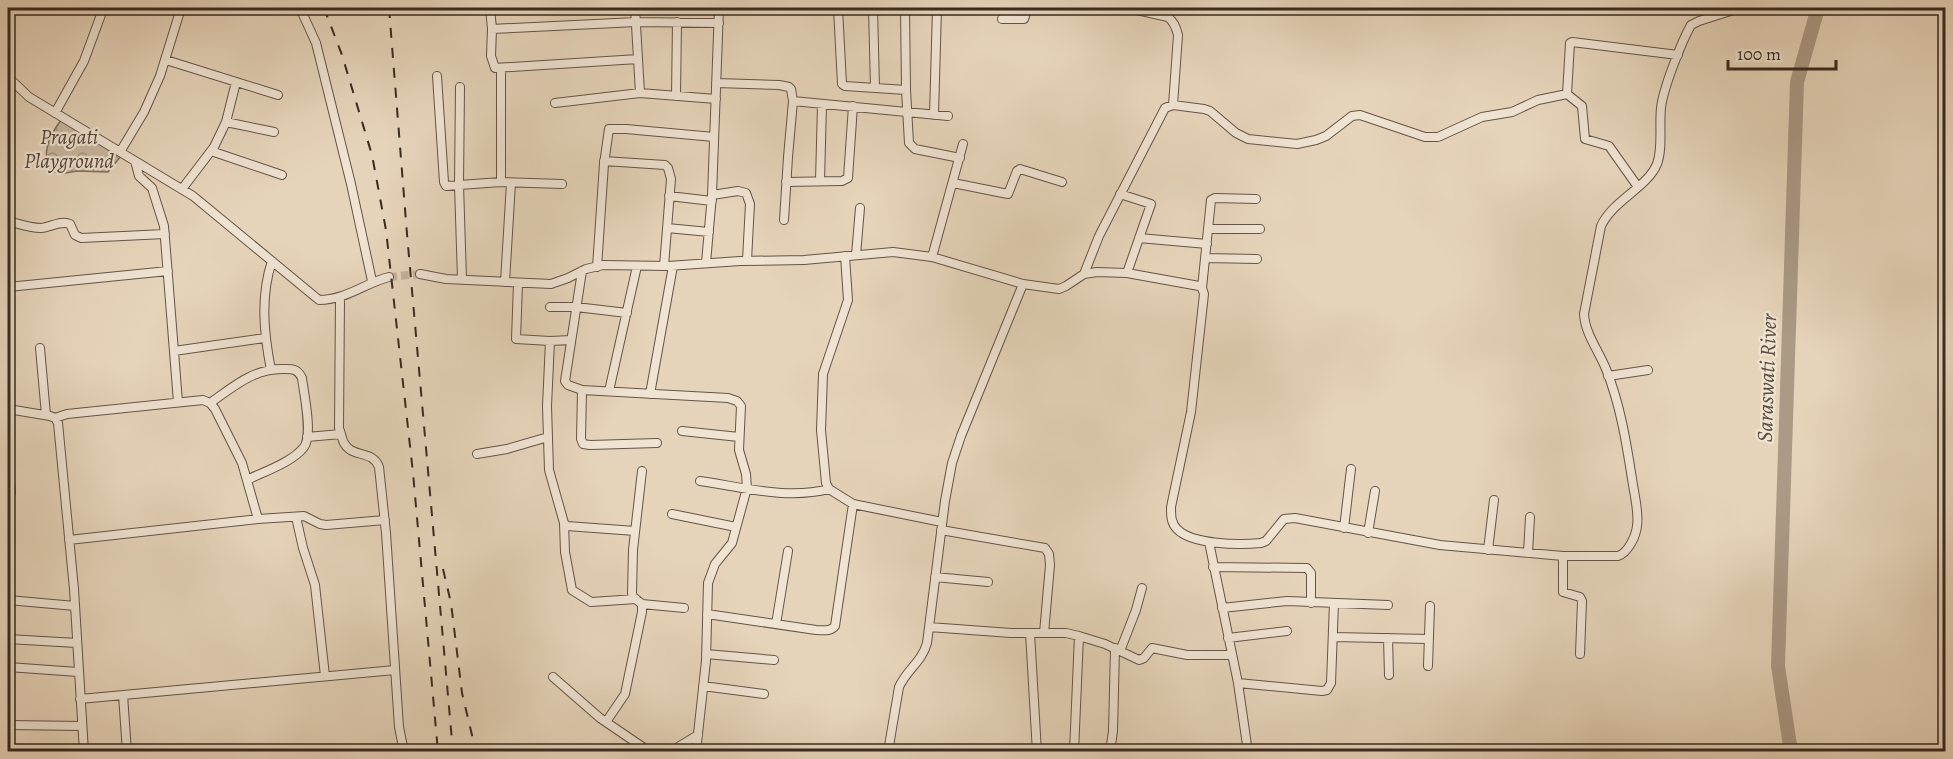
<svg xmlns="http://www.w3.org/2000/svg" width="1953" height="759" viewBox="0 0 1953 759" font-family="Alegreya,serif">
<defs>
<pattern id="park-crowns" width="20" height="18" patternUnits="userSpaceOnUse" patternTransform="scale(1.5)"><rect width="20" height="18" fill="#c8b7a0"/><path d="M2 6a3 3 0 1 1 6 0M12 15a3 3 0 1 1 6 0" fill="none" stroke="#a39582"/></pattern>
</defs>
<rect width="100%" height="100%" fill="#e6d4ba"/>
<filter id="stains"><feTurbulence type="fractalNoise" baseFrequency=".00333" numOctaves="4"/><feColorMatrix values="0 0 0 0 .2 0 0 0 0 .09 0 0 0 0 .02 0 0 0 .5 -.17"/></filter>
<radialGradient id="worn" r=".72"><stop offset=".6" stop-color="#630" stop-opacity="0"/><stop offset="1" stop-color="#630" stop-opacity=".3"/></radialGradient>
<!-- park -->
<path fill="url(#park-crowns)" stroke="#807060" stroke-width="1.5" d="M61 120 121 156 108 172 77 171 60 174 50 170C41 152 50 135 61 120Z"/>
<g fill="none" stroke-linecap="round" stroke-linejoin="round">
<!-- river -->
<path stroke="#ab9a86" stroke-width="14" d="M1791 752 1778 666 1797 82 1818 8"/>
<!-- minor-tunnel -->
<path stroke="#c3b29b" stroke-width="8" stroke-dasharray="8 4" stroke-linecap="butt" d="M389 277 420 274"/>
<!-- minor casing -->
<g stroke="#645447" stroke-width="10">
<path id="minor" d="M300 8 316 43 351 184 372 281
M490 8 492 29 491 56 495 68 638 59
M635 8 640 93
M838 8 842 84 845 86 906 90
M873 8 875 88
M905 8 906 90 909 143 915 149 960 158
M1128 8 1168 17C1174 22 1176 27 1178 35L1173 105
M1002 19H1024L1028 8
M492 29 636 22 719 23
M166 60 278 95
M501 69V182
M437 76 444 182 446 186 501 182 562 184
M8 77 29 97 193 196 319 300C346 300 365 283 389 277
M716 83 779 85 789 87 791 89 793 101 788 157 784 220
M460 87 459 185 462 279
M1567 94 1582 106 1585 139 1609 146 1638 187
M676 96 677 22
M793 101 948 116
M555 103 640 93 716 99
M55 113 84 61 102 12
M934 115 937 8
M226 122 274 132
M211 151 282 175
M120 152 144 112 160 76 181 8
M135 161 139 176 152 188 164 226 178 402
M604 161 665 165 668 168 671 179 664 266
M820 181 822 104
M786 182 842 181 848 178 853 106
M953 183 1008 194 1017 171 1020 169 1062 182
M182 189 214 147 226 122 236 82
M1120 194 1151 204 1127 273
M712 195 738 191 746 193 750 204 747 260
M669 196 712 201
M8 221C19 224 30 228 41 228 51 227 61 220 70 224L75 235 81 238 165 234
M667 228 709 232
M1208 229H1260
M1139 238 1207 244
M856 255 860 208
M845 256 848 300 823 374 821 430 826 483 829 489 853 504 942 522
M932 257 963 144
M1206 258 1257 259
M706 263 712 195 719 8
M597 267 604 164 609 129H626L714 137
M582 271 565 381 568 385 582 390 728 398 737 401 741 406 739 450 746 474 747 488 732 543 715 564 708 583 706 661 696 752
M420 274 446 279 551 284 568 278 586 269 603 265 668 266 740 261 804 260 893 252 932 257 1023 284 1059 289 1066 286 1084 274 1097 272 1127 273 1199 286 1202 288 1204 294 1191 412 1171 507C1171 516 1171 523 1177 529 1192 545 1240 545 1261 543L1266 541 1284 519 1295 518 1440 545 1563 556H1618C1628 553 1636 536 1637 526 1639 513 1635 498 1633 485 1627 447 1621 406 1606 369 1599 351 1585 334 1584 314L1601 226C1613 200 1647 188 1657 164 1663 148 1659 126 1661 108 1663 89 1681 43 1691 25L1699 21 1740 8
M1084 274 1099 236 1165 108 1173 105 1204 109 1210 111 1236 133 1248 139 1297 144 1316 140 1326 136 1352 116 1360 115 1425 137H1438L1482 117 1512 112 1538 100 1567 94 1570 43 1572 42 1678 55
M505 282 511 183
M518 283 516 339 550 341 571 340
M8 287 168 271
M1202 288 1211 200 1215 198 1256 199
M340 298 339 428C341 433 342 439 344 443 353 459 372 449 379 467L386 533 399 727 404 752
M550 307H576L627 313
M550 341 547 406 549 470 564 523 567 526 635 531
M40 348 46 415
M174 351 265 338
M271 370C264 334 260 297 272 261
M1608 376 1648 370
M582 390 581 439 583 444 590 445 657 443
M609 391 637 266
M650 394 673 266
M210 403C233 387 253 369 282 369 292 369 297 368 302 378 304 394 313 435 304 447 293 462 263 472 247 480
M8 409 50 416 55 418 58 423 74 589 84 752
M55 418 67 414 203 400 210 403 215 409 242 463 258 519
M682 431 739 437
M307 437 341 434
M477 454 507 449 548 437
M8 455 11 493 8 498
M700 481C742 487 787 500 829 489
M672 514 736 527
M296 517 303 548 315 585 325 676
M564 523 565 552 572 590 591 602 636 599
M1344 528 1351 469
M941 530 1045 548 1049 554 1050 565 1044 633
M1368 533 1375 491
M69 540 258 519 304 516 320 524 326 525 385 520
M1209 542 1238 683 1248 752
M1488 550 1494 500
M1528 553 1530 517
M1563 556V592L1580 597 1582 601 1580 654
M1213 567 1307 568 1311 573V603
M935 577 988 582
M8 600 75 606
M642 604 684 608
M1222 608 1287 601 1388 605
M707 614 816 630C823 630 830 632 835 626L853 504
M776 624 788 551
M929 627 1011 633H1066L1079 636 1105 644 1139 660 1144 658 1152 648 1187 655H1232
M1030 633 1037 752
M1334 637 1429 639
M1228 638 1287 631
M1388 638 1389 675
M8 639 77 643
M1120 651 1136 610 1142 588
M706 654 774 660
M1428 666 1430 606
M8 667 78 672
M553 677 600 718 650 752
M1238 683 1322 691 1327 690 1331 683 1334 603
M703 686 764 694
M123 695 127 752
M80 699 395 670
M606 722 625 694 642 612V604L633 597 632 593 633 550 642 471
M8 725 82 726
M670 752 698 735
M888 752 899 687C907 669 922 662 927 643L945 501 952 463 961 436 1023 284
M1074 752 1079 636
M1110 752 1113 731 1115 648"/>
</g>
<!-- minor -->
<use href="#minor" stroke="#efe3d2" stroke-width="8"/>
<!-- rail -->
<path stroke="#382a21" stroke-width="2" stroke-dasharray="10 10" stroke-linecap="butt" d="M324 8 342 55 372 155 386 230 413 473 438 752
M389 8 407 234 453 752
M443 569 451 603 462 693 476 752"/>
</g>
<g text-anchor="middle" stroke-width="4.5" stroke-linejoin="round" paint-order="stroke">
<!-- park labels -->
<g font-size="21" font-style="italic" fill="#55463a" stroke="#efe3d2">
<text x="69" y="144">Pragati<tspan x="69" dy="24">Playground</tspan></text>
</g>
<!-- water labels -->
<g font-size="22" font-style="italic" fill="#5a4c3f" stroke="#efe3d2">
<text transform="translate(1766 378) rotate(-88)" y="8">Saraswati River</text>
</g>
</g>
<!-- margin -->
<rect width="1953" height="759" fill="none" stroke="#e6d4ba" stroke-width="30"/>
<rect x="9" y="9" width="1935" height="741" fill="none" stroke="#382a21" stroke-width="3"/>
<rect x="15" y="15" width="1923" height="729" fill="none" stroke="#382a21" stroke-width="1.5"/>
<!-- scale -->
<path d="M1728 60v9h108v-9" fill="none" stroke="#382a21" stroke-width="3"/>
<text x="1737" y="60" font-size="18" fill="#382a21" stroke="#efe3d2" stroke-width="4.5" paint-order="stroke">100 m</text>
<rect width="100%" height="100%" filter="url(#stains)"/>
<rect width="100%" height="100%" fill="url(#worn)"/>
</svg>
